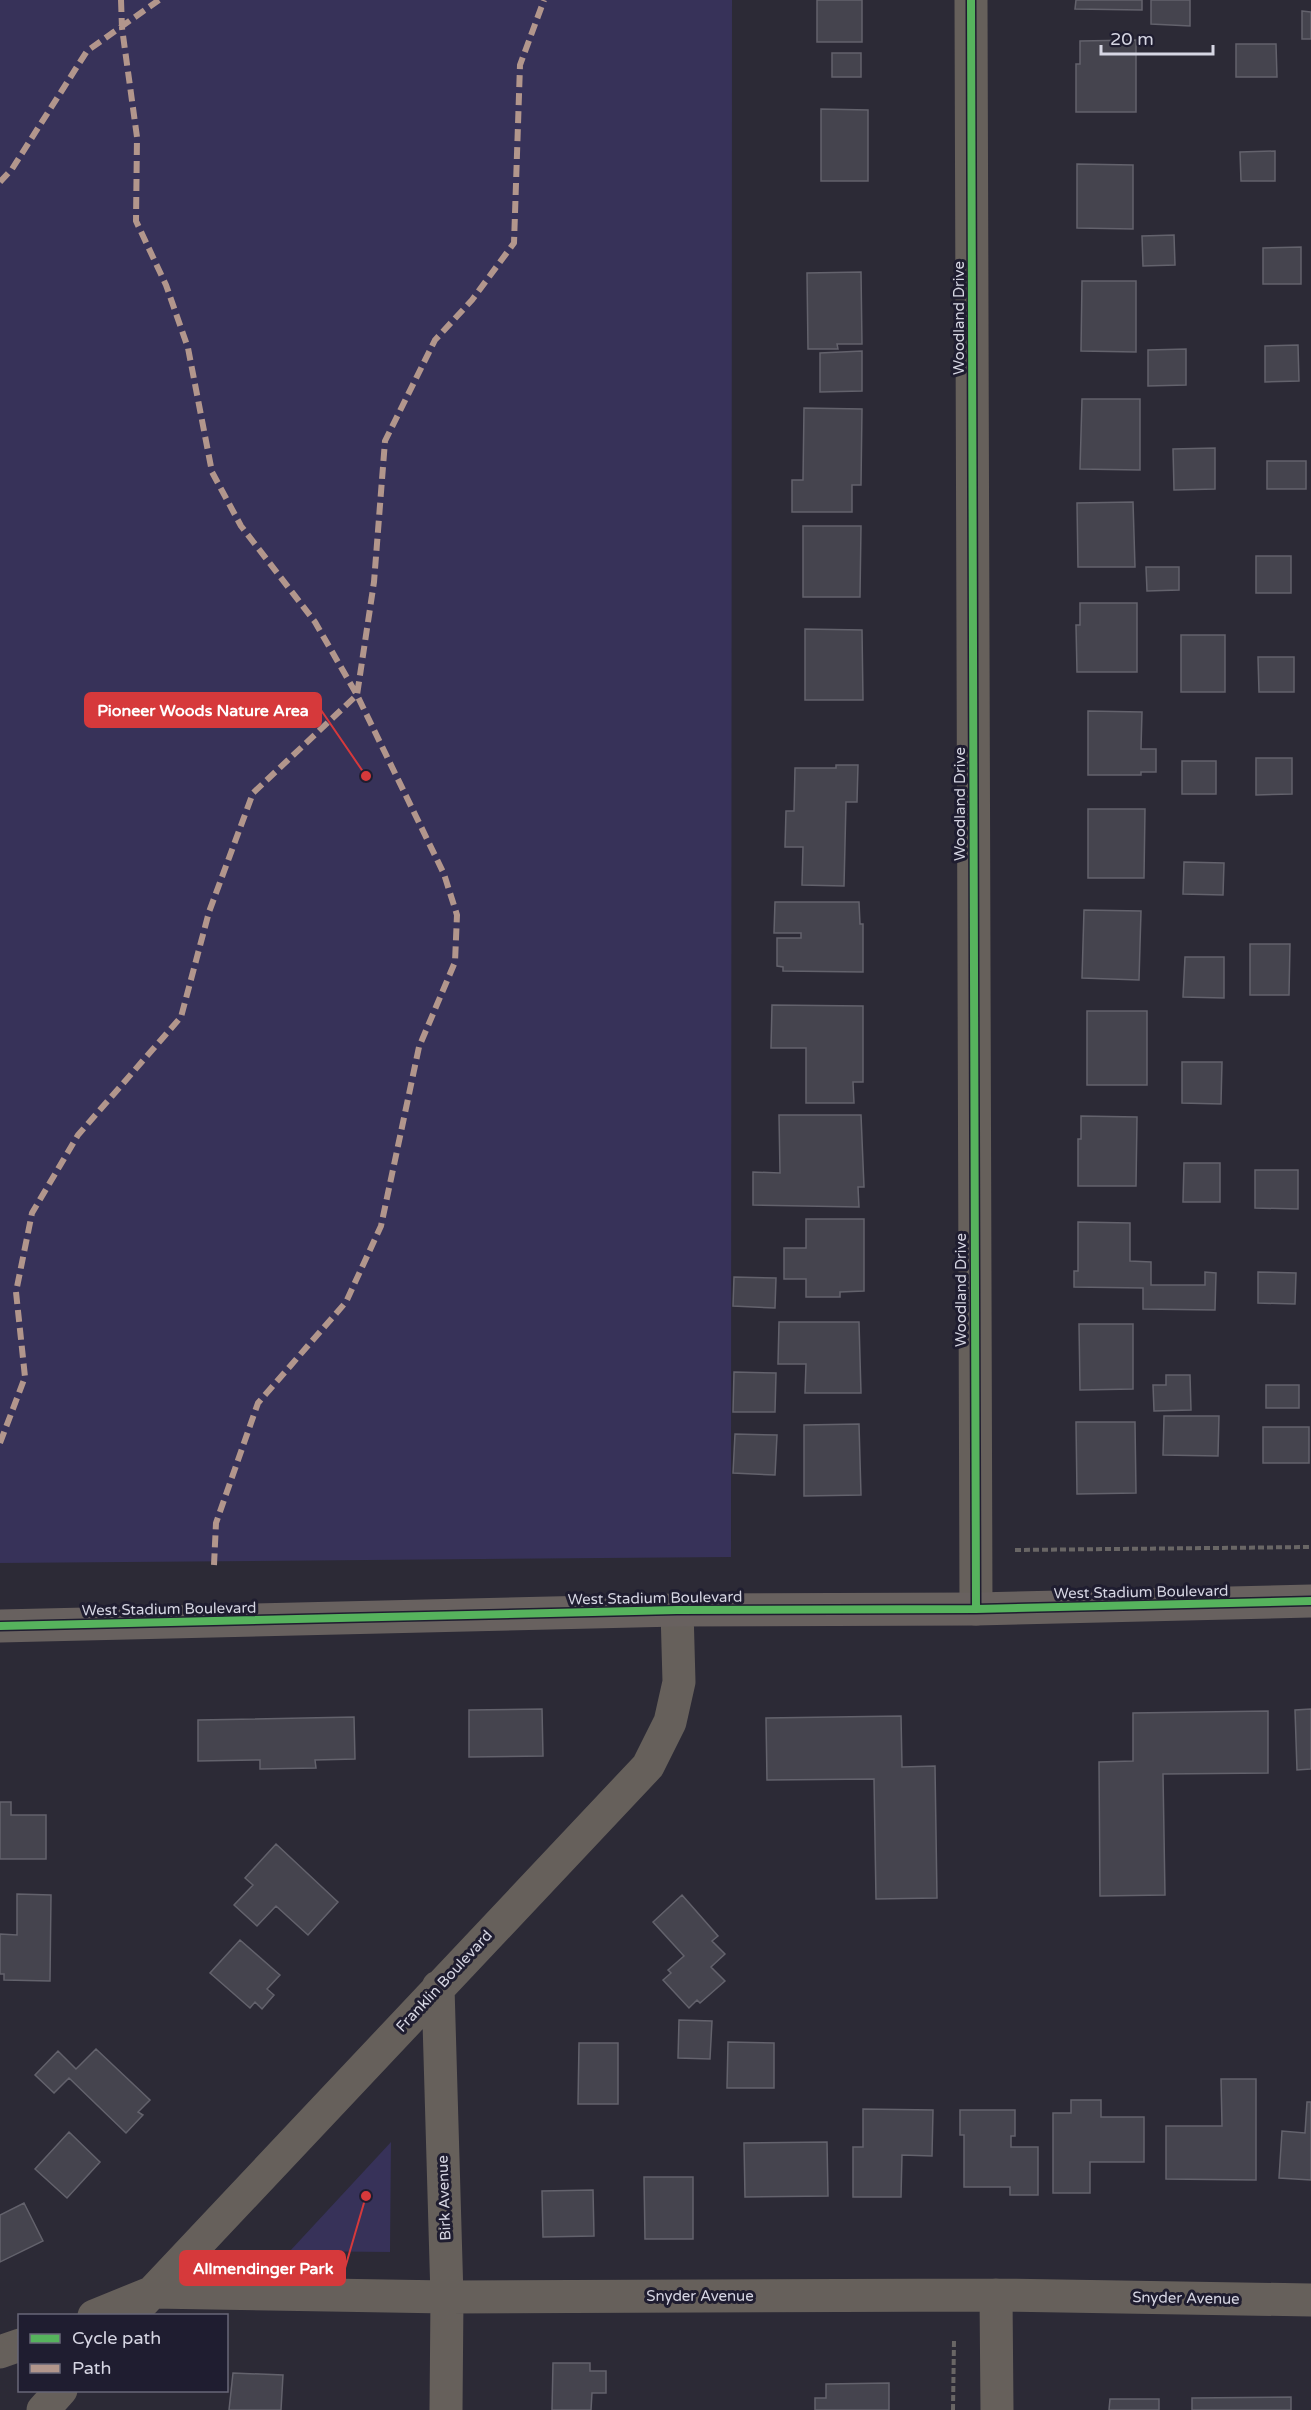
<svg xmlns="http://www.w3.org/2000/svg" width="1311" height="2410" viewBox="0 0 1311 2410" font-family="'Varela Round',sans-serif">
<rect width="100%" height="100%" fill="#2c2a36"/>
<!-- green -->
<path fill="#373259" d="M0 0H732L731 1557 0 1563Z
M391 2142 390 2252 290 2251Z"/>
<!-- building -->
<path fill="#45444e" stroke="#63626c" stroke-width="1.5" d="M817 0H862V42H817Z
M1076 0H1142V10L1075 9Z
M1151 0H1190V26L1151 24Z
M1302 11 1311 12V39H1302Z
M1136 40V112H1076V64H1080V41Z
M1236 44H1276L1277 77H1236Z
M832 53H861V77H832Z
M821 109 868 110V181H821Z
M1275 151V181H1241L1240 152Z
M1077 164 1133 165V229L1077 228Z
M1174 235 1175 265 1143 266 1142 236Z
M1301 247V284H1263V248Z
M861 272 862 344H837L838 349H808L807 273Z
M1082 281H1136V352L1081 351Z
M1298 345 1299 381 1265 382V346Z
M1186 349V385L1148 386V350Z
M862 351V391L820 392V353Z
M1082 399H1140V470L1080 469Z
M804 408 862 409 861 485H852V512H792V480H803Z
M1215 448V489L1174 490 1173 449Z
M1267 461H1306V489H1267Z
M1133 502 1135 567H1078L1077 503Z
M803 526H861L860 597H803Z
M1256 556H1291V593H1256Z
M1146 567H1179V590L1147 591Z
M1080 603H1137V672H1077L1076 625H1080Z
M805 629 862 630 863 700H805Z
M1181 635H1225V692H1181Z
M1258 657H1294V692H1259Z
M1088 711 1142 712 1141 749H1156V772H1141V775H1088Z
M1256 758H1292V794L1256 795Z
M1182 761H1216V794H1182Z
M836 765H858L857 802H846L844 886 802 885 803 847H785L786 811H794L795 768H836Z
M1088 809H1145L1144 878H1088Z
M1184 862 1224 863 1223 895 1183 894Z
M775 902H859L860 924H863V972L783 971V967L777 966V938H801V933H774Z
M1084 910 1141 911 1139 980 1082 978Z
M1250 944H1290L1289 995H1250Z
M1185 957H1224V998L1183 997Z
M772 1005 863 1006V1082H853L854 1103H806V1048H771Z
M1087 1011H1147V1085H1087Z
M1182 1062H1222L1221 1104 1182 1103Z
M779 1115H861L864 1187H858L859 1207 753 1205V1172L780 1173Z
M1081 1116 1137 1117 1136 1186H1078V1139H1081Z
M1184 1163H1220V1202H1183Z
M1255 1170H1298V1209L1255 1208Z
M806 1219H864V1291L840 1292V1297H806V1279H784V1248H806Z
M1078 1222 1130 1223V1261L1151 1262V1285H1205V1272L1216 1273 1215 1310 1143 1309V1288L1074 1287V1271H1078Z
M1258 1272 1296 1273 1295 1304 1258 1303Z
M734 1277 776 1278 775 1308 733 1306Z
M779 1322H859L861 1393H805L806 1364H778Z
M1079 1324H1133V1389L1080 1390Z
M734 1372 776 1373 775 1412H733Z
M1166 1375H1190L1191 1410 1154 1411 1153 1385H1166Z
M1266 1385H1299V1408H1266Z
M1164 1416H1219L1218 1456 1163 1455Z
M1076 1422H1135L1136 1493 1077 1494Z
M859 1424 861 1495 804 1496V1425Z
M1263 1427H1309V1463H1263Z
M735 1434 777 1435 775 1475 733 1473Z
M542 1709 543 1756 469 1757V1710Z
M1311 1709V1769L1297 1770 1295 1710Z
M1268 1711V1773L1163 1774 1165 1895 1100 1896 1099 1762 1133 1761V1713Z
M901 1716 902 1767 935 1766 937 1898 876 1899 874 1779 767 1780 766 1718Z
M354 1717 355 1759 315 1760 316 1768 260 1769V1760L198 1761V1720Z
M0 1802H11V1815H46V1859H0Z
M276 1844 338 1902 308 1935 276 1906 257 1926 234 1905 253 1885 245 1878Z
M17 1894 51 1895 50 1981 4 1980V1974H0V1934L17 1935Z
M682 1895 718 1936 712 1941 725 1954 711 1967 725 1981 700 2003 697 2000 689 2008 663 1980 671 1973 668 1970 684 1956 653 1922Z
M240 1940 280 1975 267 1989 274 1995 262 2009 255 2002 250 2008 210 1973Z
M679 2020 712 2021 710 2059 678 2058Z
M728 2042 774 2043V2088H727Z
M579 2043H618V2104H578Z
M96 2049 150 2100 138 2112 143 2115 126 2133 69 2078 54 2093 35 2075 58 2051 76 2069Z
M1221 2079H1256V2180L1166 2179V2126H1222Z
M1071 2100H1101V2117H1144V2162H1090V2193H1053V2113H1071Z
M1307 2102H1311V2180L1279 2178 1282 2131 1305 2133Z
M863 2109 933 2110 932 2156 902 2155 901 2197H853V2147H863Z
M960 2110H1015V2136H1011V2147H1038V2195H1010V2187H964V2135H960Z
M69 2132 100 2162 67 2198 35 2169Z
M827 2142 828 2196 745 2197 744 2143Z
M644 2177H693V2239H645Z
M593 2190 594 2236 543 2237 542 2191Z
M24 2203 43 2241 0 2262V2215Z
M553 2363H590V2371H606V2393H592L591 2410H552Z
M233 2373 283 2375 281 2410H229Z
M889 2383V2410H815V2398H826V2384Z
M1291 2397V2410H1192V2398Z
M1110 2399H1159V2410H1109Z"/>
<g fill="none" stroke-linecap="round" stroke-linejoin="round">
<!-- path -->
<path stroke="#696665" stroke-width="4" stroke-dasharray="6 3" stroke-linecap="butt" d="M1015 1550 1311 1547
M953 2410 954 2340"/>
<!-- minor -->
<path stroke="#66605b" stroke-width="33" d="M971 0 976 1609
M438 1987 447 2297 446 2410
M996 2295 997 2410
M142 2303 648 1766 670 1722 679 1682 677 1610
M94 2316 153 2292 447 2297 996 2295 1311 2300
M0 2352 20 2345
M43 2410 61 2390"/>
<!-- major -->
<path stroke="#68615f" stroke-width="33" d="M0 1626 677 1610 976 1609 1311 1601"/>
<!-- quiet -->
<path stroke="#b2968c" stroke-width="6" stroke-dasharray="12 6" stroke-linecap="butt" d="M121 0 122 28 137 137 136 221 166 285 188 348 212 472 241 526 315 622 357 695 444 874 457 915 455 962 419 1047 381 1226 346 1302 258 1403 216 1523 214 1565
M0 182 12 169 87 51 159 0
M0 1443 25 1377 16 1292 32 1213 78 1135 181 1017 209 912 253 793 357 695 374 582 385 441 435 340 472 300 514 243 520 65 544 0"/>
<!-- cycleway casing -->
<g stroke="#1f1d30" stroke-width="11">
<path id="cycleway" d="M971 0 976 1609
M0 1626 677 1610 976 1609 1311 1601"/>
</g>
<!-- cycleway -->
<use href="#cycleway" stroke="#56b35d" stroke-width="8"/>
</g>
<g text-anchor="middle" stroke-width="6" stroke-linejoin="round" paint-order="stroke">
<!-- street labels -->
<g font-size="15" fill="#d6d6e3" stroke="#1f1d30">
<text transform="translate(959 318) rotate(-90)" y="5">Woodland Drive</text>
<text transform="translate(960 804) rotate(-90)" y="5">Woodland Drive</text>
<text transform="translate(961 1290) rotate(-90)" y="5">Woodland Drive</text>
<text transform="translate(1141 1592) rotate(-1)" y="5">West Stadium Boulevard</text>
<text transform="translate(655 1598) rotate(-1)" y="5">West Stadium Boulevard</text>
<text transform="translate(169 1609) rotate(-1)" y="5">West Stadium Boulevard</text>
<text transform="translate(444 1981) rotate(-47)" y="5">Franklin Boulevard</text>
<text transform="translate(444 2198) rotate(-92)" y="5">Birk Avenue</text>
<text x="700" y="2301">Snyder Avenue</text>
<text transform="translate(1186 2298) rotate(1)" y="5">Snyder Avenue</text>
</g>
</g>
<!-- callouts -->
<path fill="none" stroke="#d6393b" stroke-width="2" d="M366 776L321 710M366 2196L345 2268"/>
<g fill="#d6393b" stroke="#1f1d30" stroke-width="2">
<circle cx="366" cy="776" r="6"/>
<circle cx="366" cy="2196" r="6"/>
</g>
<g fill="#d6393b" stroke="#d6393b" stroke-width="2">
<rect x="85" y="693" width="236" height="34" rx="6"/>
<rect x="180" y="2251" width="165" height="34" rx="6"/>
</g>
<g font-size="16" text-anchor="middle" font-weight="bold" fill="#fff">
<text x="203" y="716">Pioneer Woods Nature Area</text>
<text x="263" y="2274">Allmendinger Park</text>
</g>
<!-- legend -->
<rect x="18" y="2314" width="210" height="78" fill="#1f1d30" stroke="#686778" stroke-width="1.5"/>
<rect x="30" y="2334" width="30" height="9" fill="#56b35d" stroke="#686778" stroke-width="1.5"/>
<text x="72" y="2344" font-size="18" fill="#d6d6e3">Cycle path</text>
<rect x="30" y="2364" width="30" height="9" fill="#b2968c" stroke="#686778" stroke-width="1.5"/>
<text x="72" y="2374" font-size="18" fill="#d6d6e3">Path</text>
<!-- scale -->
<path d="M1101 45v9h112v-9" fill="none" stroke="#d6d6e3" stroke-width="3"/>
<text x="1110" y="45" font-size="18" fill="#d6d6e3" stroke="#1f1d30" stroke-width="4.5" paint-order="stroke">20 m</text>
</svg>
